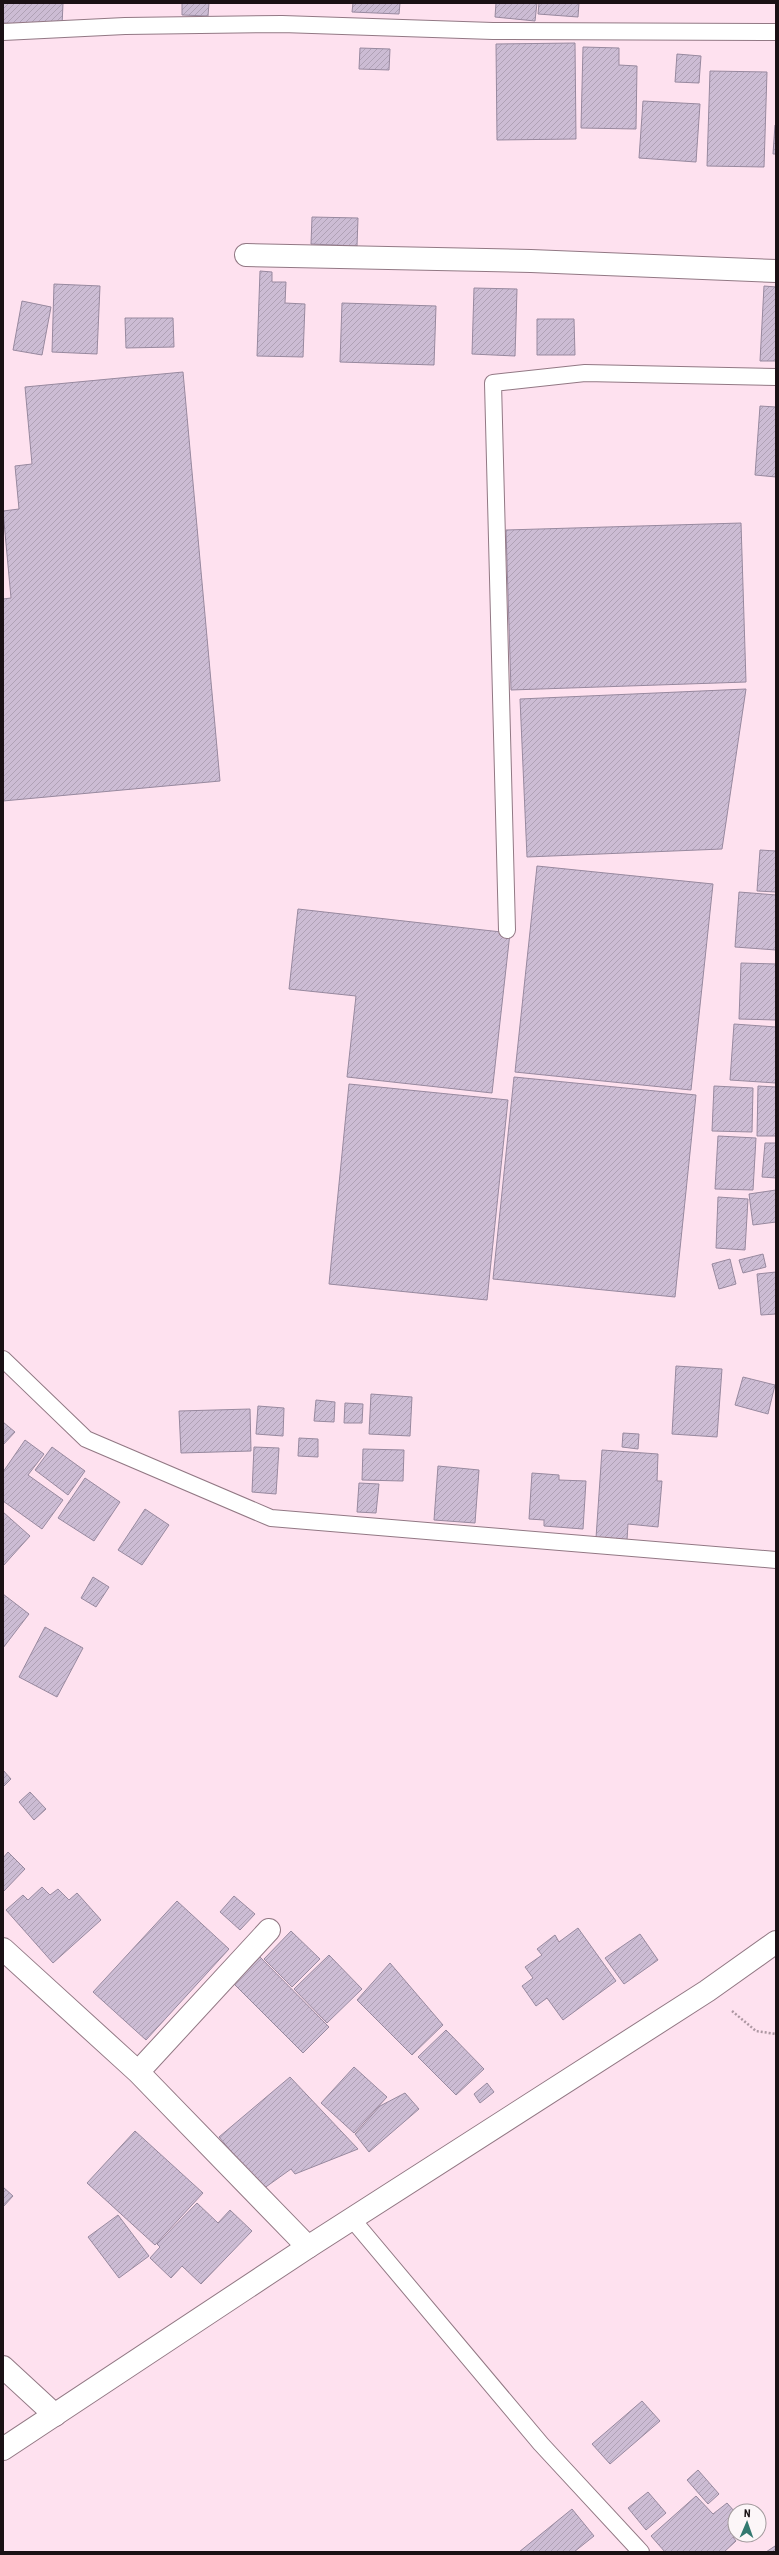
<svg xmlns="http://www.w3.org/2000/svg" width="779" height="2555" viewBox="0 0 779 2555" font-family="'Roboto Condensed',sans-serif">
<defs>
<pattern id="building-hatch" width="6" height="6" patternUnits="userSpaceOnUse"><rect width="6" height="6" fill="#ccbcd4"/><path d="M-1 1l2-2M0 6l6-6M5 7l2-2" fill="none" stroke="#afa1b5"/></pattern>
</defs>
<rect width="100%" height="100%" fill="#fee1ef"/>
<!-- building -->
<path fill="url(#building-hatch)" stroke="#98899f" d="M3 3H63L62 26 3 23Z
M182 3H209L208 16 182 15Z
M353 3H400L399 14 352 12Z
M496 3H537L535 21 495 17Z
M539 3H579L578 17 538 14Z
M575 43 576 139 497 140 496 44Z
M583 47 619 48V65L637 66 636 129 581 128Z
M360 48 390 49 389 70 359 69Z
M677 54 701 56 699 83 675 82Z
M710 71 767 72 764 167 707 166Z
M643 101 700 104 696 162 639 158Z
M775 125H776V154H773Z
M312 217 358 218 357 246 311 244Z
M260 271 272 272V282H286L285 303 305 304 303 357 257 356Z
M54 284 100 286 97 354 52 352Z
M764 286 776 287V361H760Z
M474 288 517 289 515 356 472 354Z
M22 301 51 307 42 355 13 350Z
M342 303 436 306 434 365 340 362Z
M125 318H173L174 347 126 348Z
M537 319H574L575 355H537Z
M183 372 220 781 3 801V599L11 598 3 511 19 509 15 466 32 464 25 387Z
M760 406 776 407V477L755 475Z
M741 523 746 682 511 690 506 530Z
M746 689 722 849 527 857 520 699Z
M760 850 776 851V892L757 891Z
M537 866 713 884 691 1090 515 1072Z
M739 892 776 895V950L735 947Z
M298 909 510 933 492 1093 347 1077 356 996 289 989Z
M741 963 776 964V1020L739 1019Z
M734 1024 776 1027V1083L730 1080Z
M514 1077 696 1095 675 1297 493 1279Z
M349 1084 508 1100 487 1300 329 1284Z
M714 1086 753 1088 752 1132 712 1131Z
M758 1086 776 1087V1136H757Z
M718 1136 756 1138 753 1190 715 1189Z
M765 1143H776V1178L762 1177Z
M776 1190V1222L753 1225 749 1194Z
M718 1197 748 1199 745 1250 716 1248Z
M763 1254 766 1267 743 1273 739 1260Z
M730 1259 736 1284 719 1289 712 1264Z
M776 1272V1314L761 1315 757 1274Z
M676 1366 722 1369 717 1437 672 1434Z
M743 1377 775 1385 768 1414 735 1405Z
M371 1394 412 1397 410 1436 369 1434Z
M316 1400 335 1402 334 1422 314 1421Z
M345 1403 363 1404 362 1423H344Z
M258 1406 284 1408 283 1436 256 1434Z
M250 1409 251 1451 181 1453 179 1411Z
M3 1422 15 1432 3 1445Z
M623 1433 639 1434 638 1449 622 1447Z
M299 1438 318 1439V1457L298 1456Z
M25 1440 44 1454 28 1475 63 1500 42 1529 3 1501V1472Z
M52 1447 85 1471 68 1495 35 1470Z
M254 1447 279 1448 276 1494 252 1492Z
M363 1449 404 1450 403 1481 362 1480Z
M602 1450 658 1454 657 1481H662L658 1527 628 1524 627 1540 596 1538Z
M438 1466 479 1470 475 1523 434 1520Z
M532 1473 559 1475V1480L586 1481 583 1529 544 1526V1520L529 1519Z
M85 1478 120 1502 94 1541 58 1518Z
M359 1483 379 1484 376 1513 357 1512Z
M145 1509 169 1525 142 1565 118 1550Z
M3 1512 30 1536 3 1566Z
M93 1577 109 1587 96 1607 81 1598Z
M3 1594 29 1614 3 1648Z
M45 1627 83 1648 57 1697 19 1677Z
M3 1770 11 1779 3 1787Z
M30 1792 46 1809 34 1820 19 1802Z
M8 1852 25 1869 3 1892V1858Z
M42 1887 50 1895 58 1889 69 1900 77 1893 101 1920 53 1963 6 1910 23 1895 28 1900Z
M234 1896 255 1914 240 1930 220 1912Z
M177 1901 229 1949 146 2040 93 1992Z
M578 1928 616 1981 563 2020 547 1998 536 2006 522 1986 533 1978 525 1967 542 1955 537 1949 555 1935 559 1942Z
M291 1931 320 1959 292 1987 264 1959Z
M640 1934 658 1960 624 1984 605 1958Z
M329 1955 362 1989 327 2023 294 1989Z
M259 1956 329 2027 303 2053 232 1982Z
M390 1963 443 2025 412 2055 357 2000Z
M446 2030 484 2069 456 2095 418 2057Z
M354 2067 387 2097 354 2133 321 2103Z
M290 2077 358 2149 295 2174 291 2169 263 2189 219 2137Z
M487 2083 494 2092 480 2103 474 2094Z
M405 2093 419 2109 369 2152 355 2134 380 2106Z
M135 2131 203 2193 155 2245 87 2183Z
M3 2187 13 2196 3 2207Z
M197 2203 218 2223 230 2210 252 2231 201 2284 182 2266 171 2278 150 2258 160 2247 157 2244Z
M118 2215 149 2256 119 2278 88 2237Z
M642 2401 660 2421 610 2464 592 2444Z
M698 2470 719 2494 708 2504 687 2480Z
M648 2492 666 2513 646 2530 628 2508Z
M696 2496 713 2514 727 2503 735 2512V2535L733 2537 736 2541 724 2552H665L651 2536Z
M572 2509 594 2536 574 2552H519Z
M775 2546 776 2552H766Z"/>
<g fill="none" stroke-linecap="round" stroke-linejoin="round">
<!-- lane casing -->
<g stroke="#927884" stroke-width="18">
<path id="lane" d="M3 32 125 26 282 24 493 31 776 32
M507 930 493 383 585 373 776 377
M3 1359 86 1439 271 1518 776 1560
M352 2219 541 2444 641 2552"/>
</g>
<!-- street casing -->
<g stroke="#927884" stroke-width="24">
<path id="street" d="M246 255 531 261 776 271
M3 1949 138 2072 308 2247
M138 2072 269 1930
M3 2367 55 2415"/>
</g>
<!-- secondary casing -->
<g stroke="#927884" stroke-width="24">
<path id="secondary" d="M3 2449 308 2247 707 1991 776 1942"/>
</g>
<!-- path -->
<path stroke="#ad97a2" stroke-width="2.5" stroke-dasharray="2 2" stroke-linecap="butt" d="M732 2011 756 2031 776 2034"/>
<!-- lane -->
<use href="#lane" stroke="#fff" stroke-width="16"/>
<!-- street -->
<use href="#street" stroke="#fff" stroke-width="22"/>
<!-- secondary -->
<use href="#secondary" stroke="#fff" stroke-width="22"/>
</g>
<!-- border -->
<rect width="779" height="2555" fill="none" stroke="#1a1115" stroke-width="8"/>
<!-- north arrow -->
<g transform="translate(747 2523) rotate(2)"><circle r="19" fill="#fcf6f8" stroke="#a29a9d"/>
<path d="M0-3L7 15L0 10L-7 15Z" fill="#337970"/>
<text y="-6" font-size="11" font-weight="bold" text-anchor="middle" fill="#1a1115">N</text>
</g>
</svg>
